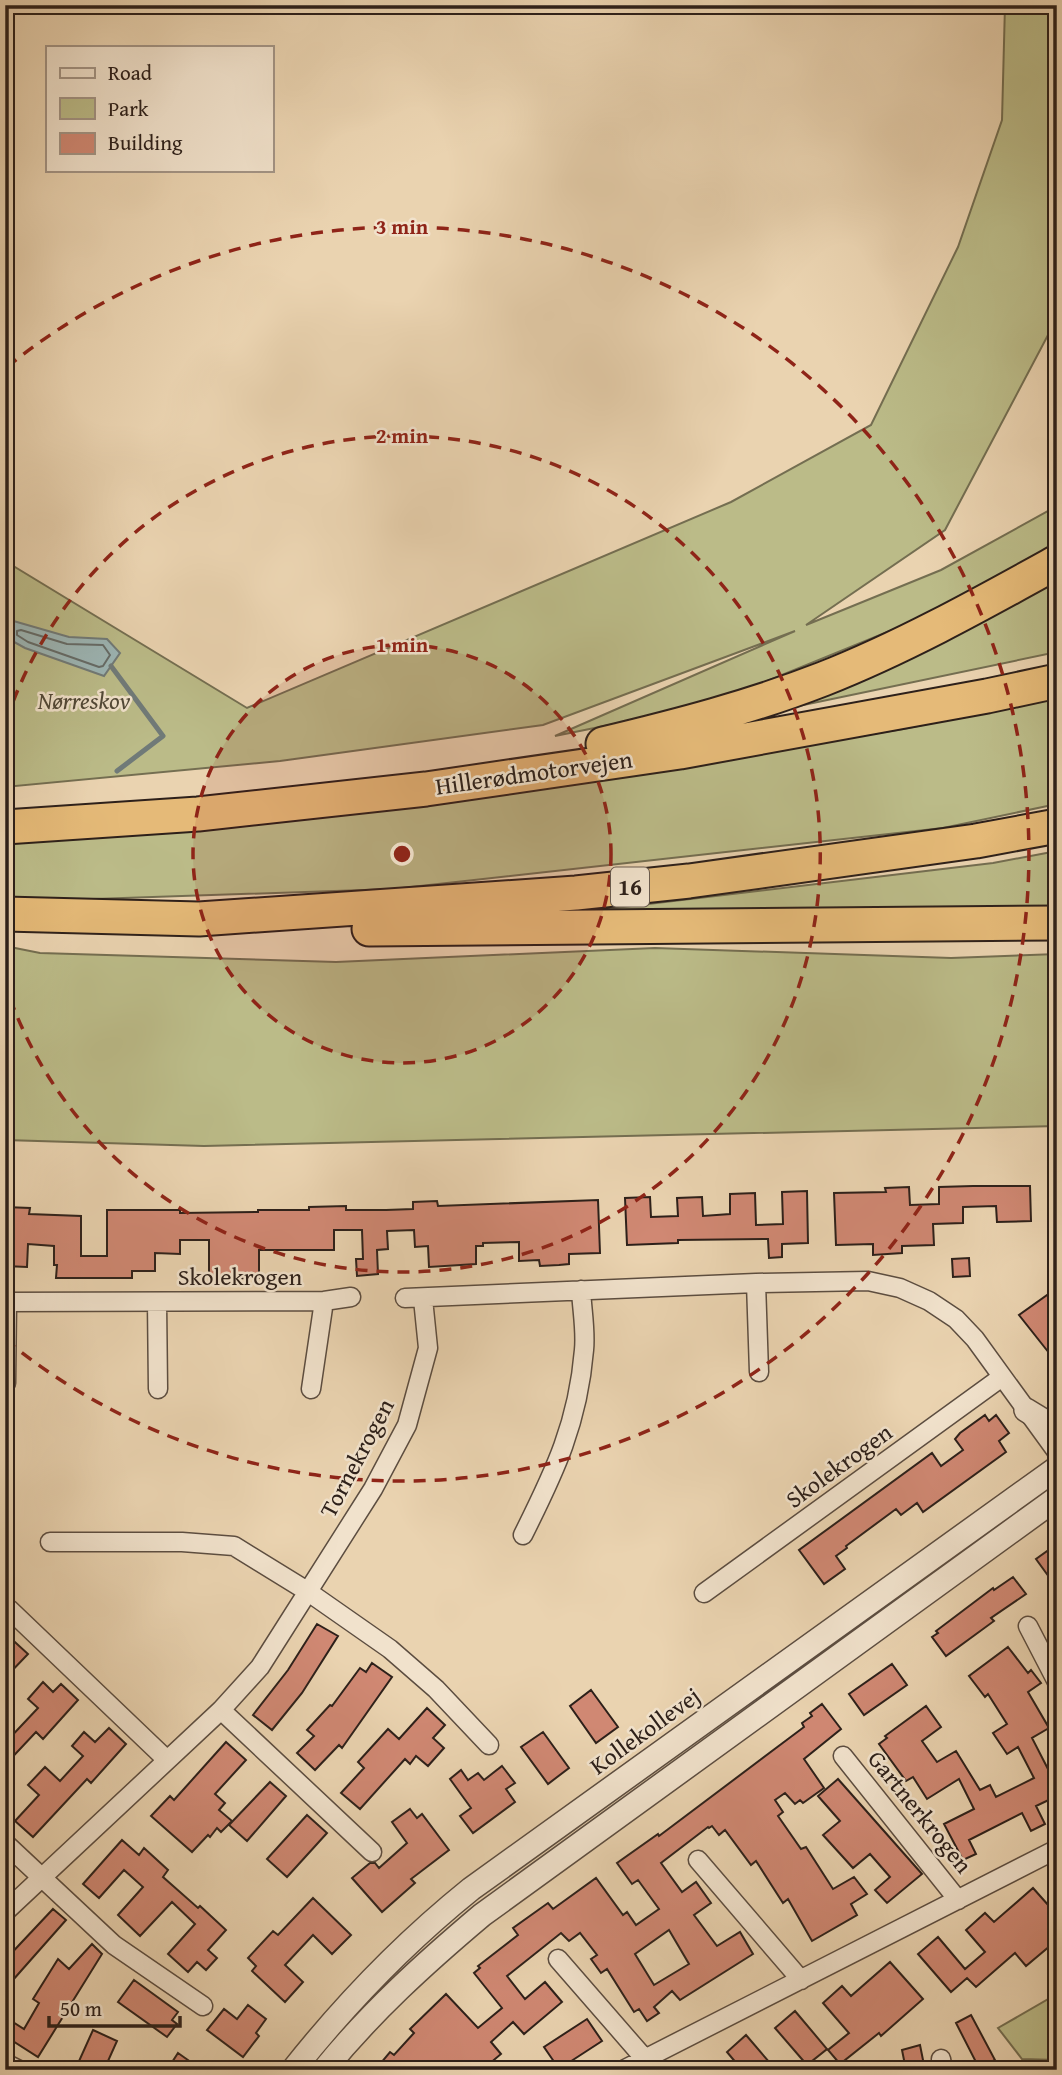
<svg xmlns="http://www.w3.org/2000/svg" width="1062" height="2075" viewBox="0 0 1062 2075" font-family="'Gentium Book Plus',serif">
<rect width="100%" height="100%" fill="#ead3b0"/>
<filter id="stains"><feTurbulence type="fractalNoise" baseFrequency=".00286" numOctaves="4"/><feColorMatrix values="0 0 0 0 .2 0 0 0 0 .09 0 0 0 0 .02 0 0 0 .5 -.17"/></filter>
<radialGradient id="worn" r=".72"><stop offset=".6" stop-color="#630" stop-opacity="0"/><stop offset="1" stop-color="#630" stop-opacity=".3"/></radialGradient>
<!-- green -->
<path fill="#bb8" stroke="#746e51" stroke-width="2" d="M1005 5H1057V318L945 530 806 625 941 570 1057 506V543L929 615 708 705 555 736 795 631 543 725 280 761 5 787V561L247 708 731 502 871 425 958 247 1002 120Z
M1057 573V652L765 713Z
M1057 698V804L943 828 393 889 5 902V840H36L443 803 903 729Z
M1057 851V922L581 912 993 863Z
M5 946 40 953 336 962 655 948 951 958 1057 954V1126L204 1146 5 1140Z
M1057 1994V2060L1022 2059 998 2028Z"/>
<!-- water -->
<path fill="#9cb6b6" stroke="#707a78" stroke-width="2" d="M10 620 69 637 107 639 120 653 104 676 25 648 5 637Z"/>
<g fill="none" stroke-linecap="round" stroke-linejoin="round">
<!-- shore -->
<path stroke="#646b68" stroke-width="2" d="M21 630 67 644 103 645 110 655 103 666 99 667 28 642 17 635V631Z"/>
<!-- stream -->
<path stroke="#707a78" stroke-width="5" d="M5 618 10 620
M111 666 163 736 117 771"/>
</g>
<!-- building -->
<path fill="#d08873" stroke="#2d201a" stroke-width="2" fill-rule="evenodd" d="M973 1186H1030L1031 1221 997 1222 996 1206 963 1207V1223L933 1224 934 1245 902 1246V1253L873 1255V1244L836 1245 834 1193 886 1192 885 1188 909 1187 910 1205 939 1204V1187Z
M807 1191 808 1243 782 1244V1257L769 1258 768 1239 678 1240V1243L627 1245 625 1198 650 1197 651 1217 678 1216 677 1198 702 1197 703 1216 730 1214V1194L755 1193 756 1225 783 1224 782 1192Z
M598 1200 600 1253 569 1254V1264L559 1265 540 1266 539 1260 519 1261V1242L483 1243V1246H476V1264L429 1267 428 1246 415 1247 414 1230 387 1231 388 1249 377 1250 378 1274 357 1276 356 1259H363L362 1230H334V1250H259V1278L209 1279V1240H180V1254L155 1253V1271H132V1278H56L57 1265H54V1246L28 1244 27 1267 5 1266V1207L30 1208 29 1214 81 1216V1256H107V1210H180V1213L258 1212V1210H309V1207L346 1206V1210H386L413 1209V1202L437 1201 438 1206Z
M969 1258 970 1276 953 1277 952 1259Z
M1057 1288V1363L1019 1315Z
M985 1415 989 1421 996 1415 1009 1433 999 1441 1006 1452 923 1512 917 1503 901 1515 896 1509 846 1546 847 1548 836 1556 845 1569 824 1584 799 1550 932 1453 941 1466 963 1450 955 1439 960 1433Z
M1057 1544V1588L1036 1559Z
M1013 1577 1026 1594 991 1618 994 1621 946 1656 932 1637 938 1633 936 1631 993 1588 994 1590Z
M317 1624 338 1636 302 1693 272 1730 253 1715 288 1670Z
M5 1633 28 1654 5 1678Z
M1008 1647 1028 1673 1031 1670 1041 1683 1028 1692 1049 1728 1032 1738 1049 1771 1057 1766V1796L1036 1806 1045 1824 1031 1831 1022 1813 969 1840 976 1854 963 1860 944 1824 974 1809 959 1779 927 1799 913 1777 906 1781 879 1744 887 1738 885 1736 926 1706 941 1727 922 1741 937 1762 956 1751 980 1790 990 1785 996 1797 1034 1778 1018 1747 1007 1754 993 1733 1007 1724 988 1694 985 1697 969 1676Z
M372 1663 392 1677 342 1748 339 1745 315 1770 297 1753 314 1736 307 1730 330 1705 332 1706 360 1668 366 1672Z
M892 1664 907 1685 864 1715 849 1694Z
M43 1682 53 1692 61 1684 78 1700 43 1739 36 1732 5 1765V1743L38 1708 28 1699Z
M591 1690 618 1727 596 1743 570 1706Z
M822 1704 841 1729 804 1759 824 1788 803 1803 800 1800 795 1804 785 1793 775 1800 783 1812 778 1816 801 1849 806 1847 833 1889 854 1877 867 1894 851 1904 857 1915 812 1941 788 1899 783 1903 756 1861 751 1865 725 1830 719 1835 712 1826 709 1828 708 1827 661 1863 682 1892 696 1882 711 1903 694 1915 717 1946 740 1932 753 1954 680 2000 672 1991 654 2007 659 2013 647 2021 639 2009 634 2012 607 1969 601 1973 591 1959 597 1955 580 1933 569 1941 561 1933 507 1976 525 1999 545 1982 562 2002 524 2034 513 2022 491 2042 501 2054 482 2070H375L390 2052 394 2055 414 2033 410 2029 446 1994 478 2028 502 2008 474 1973 480 1968 478 1966 518 1935 513 1928 548 1903 553 1909 596 1878 623 1915 627 1912 636 1925 659 1909 638 1880 632 1884 617 1863 658 1834 659 1836 804 1727 802 1723 812 1716 810 1713ZM669 1930 689 1964 654 1985 635 1954Z
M427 1708 445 1725 433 1738 444 1748 428 1766 416 1756 410 1764 405 1759 360 1809 341 1793 364 1768 358 1762 388 1729 399 1739Z
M109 1728 126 1744 91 1783 87 1779 33 1837 15 1821 39 1795 28 1785 45 1767 60 1781 83 1756 72 1746 84 1732 95 1742Z
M543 1732 569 1768 548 1784 521 1747Z
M226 1742 246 1760 215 1794 225 1803 219 1810 232 1821 221 1832 217 1828 210 1837 208 1835 192 1852 151 1816 170 1796 174 1800Z
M502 1766 515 1783 506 1789 515 1802 473 1833 460 1816 471 1808 450 1779 461 1770 468 1780 478 1773 484 1780Z
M838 1779 922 1874 887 1903 875 1890 890 1877 870 1854 853 1868 823 1835 840 1821 818 1796Z
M270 1782 286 1796 247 1841 229 1825Z
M410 1809 417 1818 422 1814 449 1850 411 1879 415 1883 382 1912 352 1878 370 1863H375L379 1868 407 1843 392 1822Z
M307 1815 327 1833 287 1877 267 1859Z
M122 1840 139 1855 144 1848 168 1870 163 1877 198 1908 200 1906 226 1930 208 1950 217 1958 206 1970 197 1962 188 1972 168 1954 195 1924 172 1902 140 1936 118 1915 143 1887 124 1870 99 1898 83 1884Z
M1033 1888 1057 1915V1940L1026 1966 1015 1953 976 1987 967 1978 951 1992 918 1954 938 1937 965 1969 985 1952 966 1930 985 1913 994 1922Z
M313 1898 351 1935 332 1954 313 1935 285 1965 303 1982 285 2002 252 1971 256 1966 248 1958 273 1931 278 1935Z
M53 1909 66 1920 5 1989V1960Z
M92 1944 102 1954 38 2057 5 2036V2017L24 2029 39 2003 33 1999 58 1959 69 1969Z
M890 1962 923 1999 881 2036 879 2033 840 2064 828 2050 849 2033 823 2003 842 1986 851 1996Z
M134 1980 178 2012 172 2020 177 2024 167 2037 118 2002Z
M248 2005 266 2019 256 2033 259 2036 243 2057 207 2030 224 2009 237 2019Z
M795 2011 827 2049 807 2065 775 2028Z
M971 2015 995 2060 979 2068 956 2023Z
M587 2019 602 2041 559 2069 544 2047Z
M93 2030 117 2041 104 2070H75Z
M746 2035 776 2070H742L727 2052Z
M920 2045 925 2070H906L902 2050Z
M178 2053 202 2070H167Z"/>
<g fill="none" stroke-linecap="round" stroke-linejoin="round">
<!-- minor casing -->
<g stroke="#5c4d40" stroke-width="21">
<path id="minor" d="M756 1283 759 1372
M405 1298 756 1283 868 1281 900 1288 929 1301 956 1319 975 1339 1057 1452
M5 1302 324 1301 351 1297
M157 1302 158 1389
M6 1383 7 1302
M311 1389 324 1301
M523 1535C555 1471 578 1423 584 1350 586 1331 582 1310 581 1290
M50 1542H182L234 1546 307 1591 390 1649 436 1689 489 1745
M704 1593 1002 1377
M9 1609 167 1760
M1028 1626 1057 1682
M221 1710 372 1852
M843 1756 958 1900
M5 1843 114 1945 203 2006
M698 1860 801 1980
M5 1912 221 1710 260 1667 373 1489 407 1425 428 1348 423 1299
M558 1959 645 2059
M941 2059 943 2070
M5 2063 19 2070
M623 2070 1057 1849"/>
</g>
<!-- tertiary casing -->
<g stroke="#5c4d40" stroke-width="26">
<path id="tertiary" d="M1026 1410 1057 1429
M293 2070C346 2003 404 1943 471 1889L1057 1468
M324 2070C371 2012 425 1963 482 1915L1057 1498"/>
</g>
<!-- motorway casing -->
<g stroke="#2d201a" stroke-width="37">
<path id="motorway" d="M603 744C678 726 751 707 823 679 904 647 981 604 1057 562
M5 827 198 814 426 789 680 752 987 696 1057 681
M5 914 199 919 576 893 689 881 976 841 1057 826
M369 929 1057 923"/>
</g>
<!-- minor -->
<use href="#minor" stroke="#f1e2cc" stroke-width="18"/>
<!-- tertiary -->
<use href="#tertiary" stroke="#f1e2cc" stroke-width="23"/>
<!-- motorway -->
<use href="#motorway" stroke="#e5ba78" stroke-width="33"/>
</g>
<!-- distance rings -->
<circle cx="402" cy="854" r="209" fill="#8f2418" fill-opacity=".12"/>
<g fill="none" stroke="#8f2418" stroke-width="3.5" stroke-dasharray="12 9">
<circle cx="402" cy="854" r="209"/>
<path d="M6 721A418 418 0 1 1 6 987"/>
<path d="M7 367A627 627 0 1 1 7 1341"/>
</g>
<g text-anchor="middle" stroke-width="5" stroke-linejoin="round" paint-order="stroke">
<!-- shield labels -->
<rect fill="#f1e2cc" stroke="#685a4f" stroke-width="2" x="611" y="867.5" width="38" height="39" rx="5"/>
<g font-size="23" font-weight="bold" fill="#2d201a">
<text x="630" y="895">16</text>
</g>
<!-- park labels -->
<g font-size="24" font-style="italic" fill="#504736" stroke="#f1e2cc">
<text x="84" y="709">Nørreskov</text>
</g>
<!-- street labels -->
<g font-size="24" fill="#2d201a" stroke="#f1e2cc">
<text transform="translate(534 773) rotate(-8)" y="8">Hillerødmotorvejen</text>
<text x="240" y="1285">Skolekrogen</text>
<text transform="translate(357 1458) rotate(-62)" y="8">Tornekrogen</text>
<text transform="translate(839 1466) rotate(-36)" y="8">Skolekrogen</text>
<text transform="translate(645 1731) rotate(-36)" y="8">Kollekollevej</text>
<text transform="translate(920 1812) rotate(51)" y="8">Gartnerkrogen</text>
</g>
</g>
<circle cx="402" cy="854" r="10" fill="#8f2418" stroke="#f1e2cc" stroke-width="3.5"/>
<g font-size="21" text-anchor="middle" font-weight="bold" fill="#8f2418" stroke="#f1e2cc" stroke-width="5" stroke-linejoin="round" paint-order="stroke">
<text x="402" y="234">3 min</text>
<text x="402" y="443">2 min</text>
<text x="402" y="652">1 min</text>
</g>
<!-- margin -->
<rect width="1062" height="2075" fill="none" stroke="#ead3b0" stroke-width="28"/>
<rect x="7" y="7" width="1048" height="2061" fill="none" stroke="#2d201a" stroke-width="3.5"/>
<rect x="14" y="14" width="1034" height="2047" fill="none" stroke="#2d201a" stroke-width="2"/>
<!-- legend -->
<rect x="46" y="46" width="228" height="126" fill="#f1e2cc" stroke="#a39485" stroke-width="2"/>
<rect x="60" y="68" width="35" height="10" fill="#f1e2cc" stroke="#a39485" stroke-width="2"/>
<text x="108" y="80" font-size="21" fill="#2d201a">Road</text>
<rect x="60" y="98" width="35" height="21" fill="#bbbb88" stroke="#a39485" stroke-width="2"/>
<text x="108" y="116" font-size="21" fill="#2d201a">Park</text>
<rect x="60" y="133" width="35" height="21" fill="#d08873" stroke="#a39485" stroke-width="2"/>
<text x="108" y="150" font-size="21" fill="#2d201a">Building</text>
<!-- scale -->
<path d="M49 2016v10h131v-10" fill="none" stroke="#2d201a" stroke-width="3.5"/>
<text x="60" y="2016" font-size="21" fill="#2d201a" stroke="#f1e2cc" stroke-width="5" paint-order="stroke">50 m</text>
<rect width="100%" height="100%" filter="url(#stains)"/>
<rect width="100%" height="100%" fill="url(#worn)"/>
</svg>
